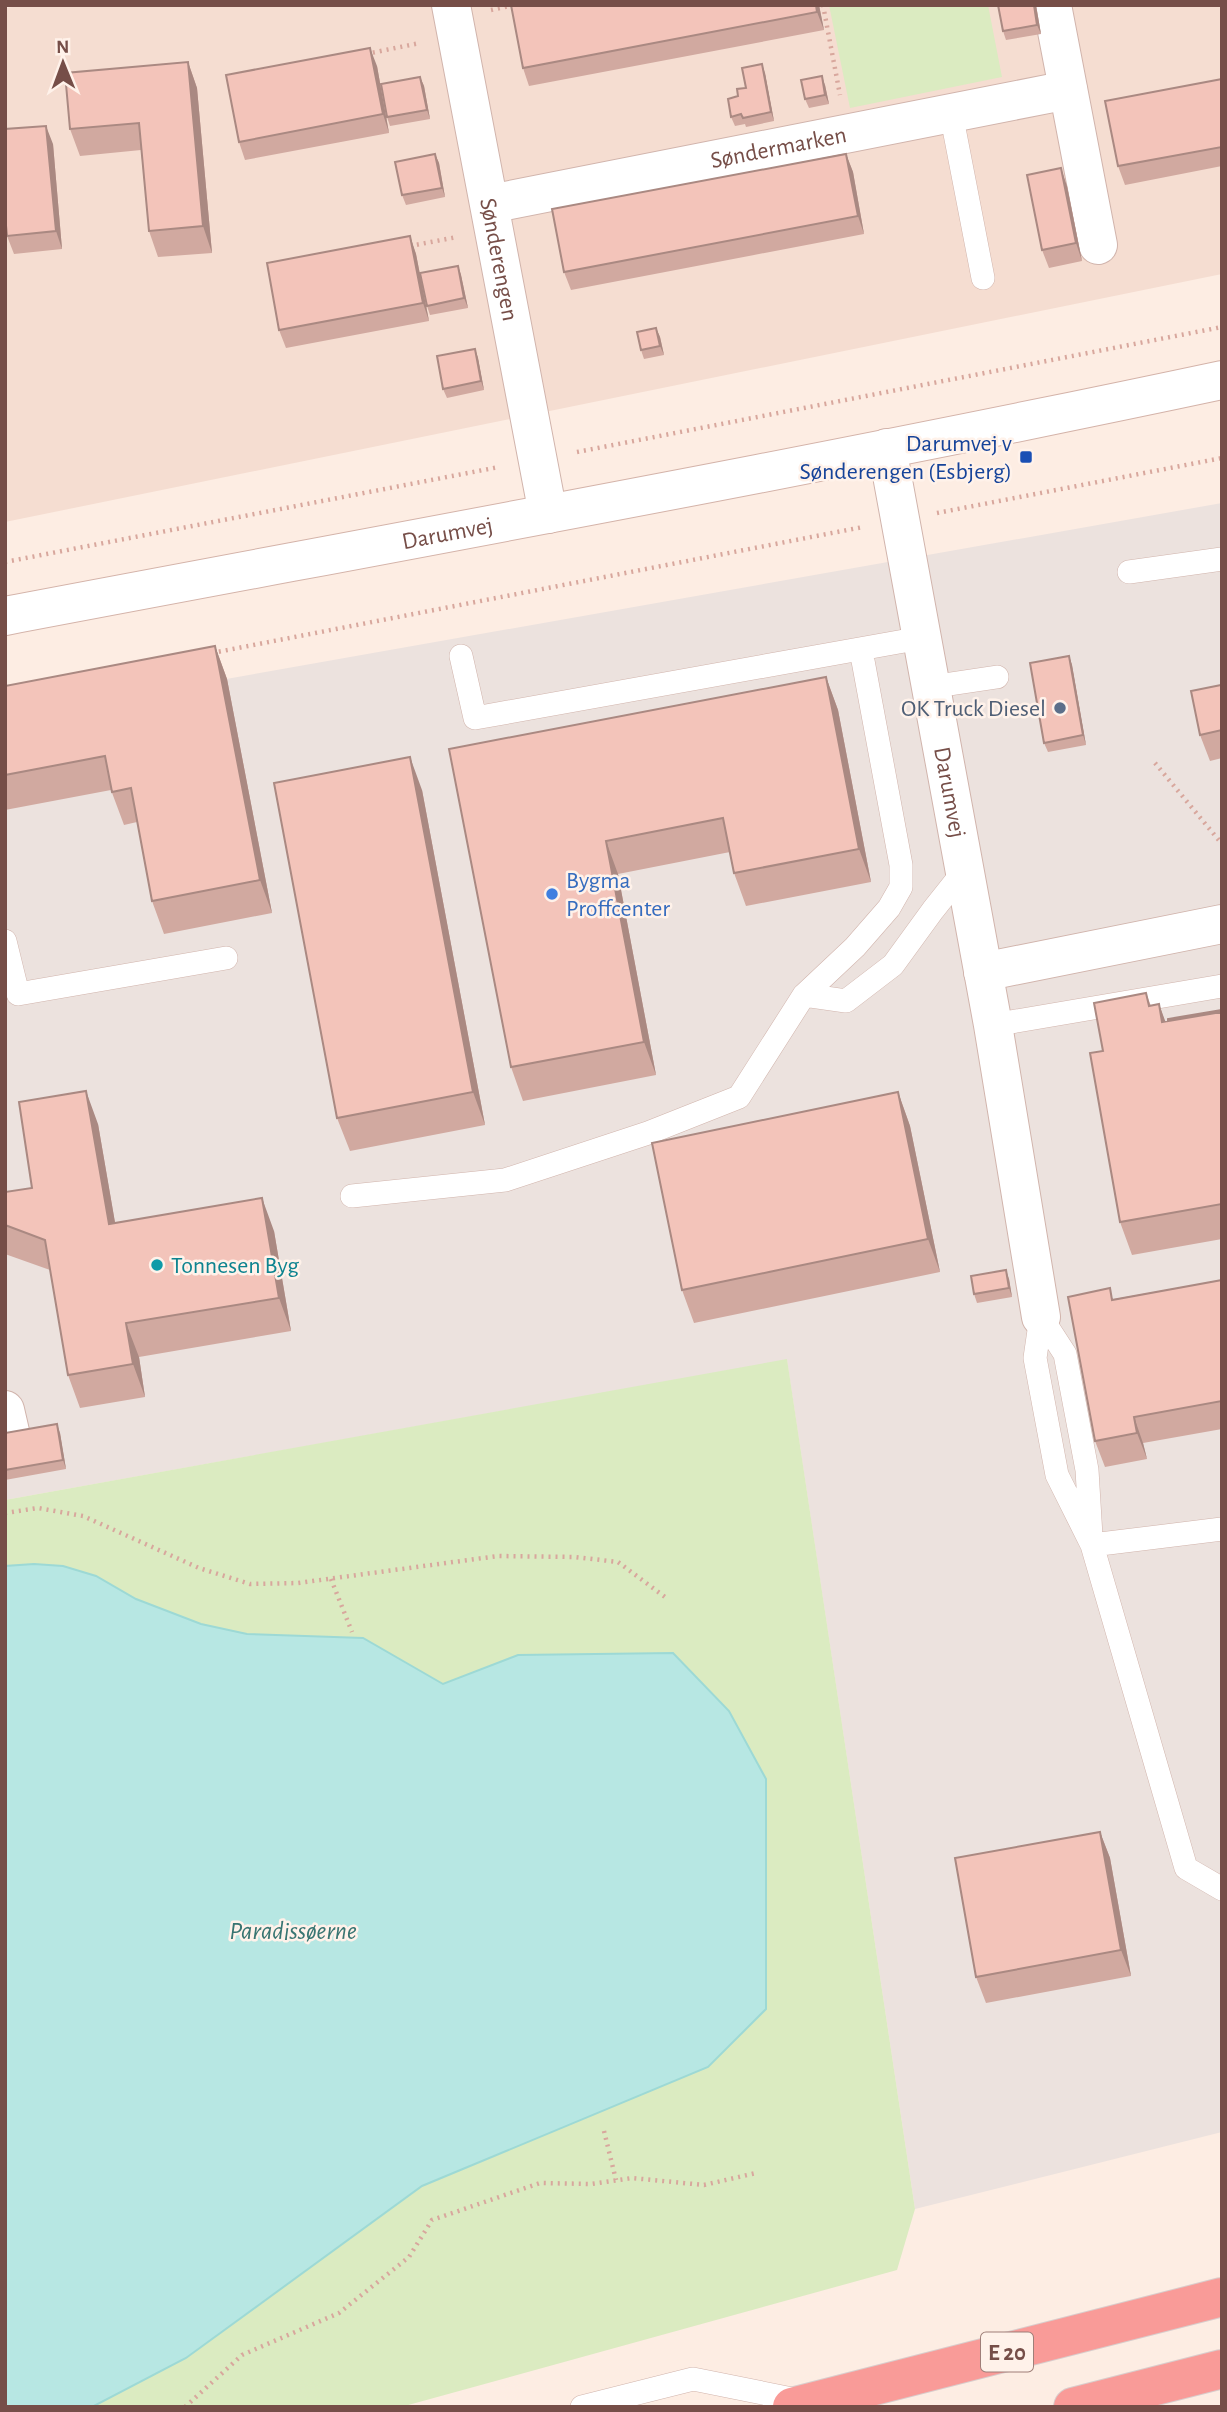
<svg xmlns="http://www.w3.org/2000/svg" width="1227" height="2412" viewBox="0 0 1227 2412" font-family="'Alegreya Sans',sans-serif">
<rect width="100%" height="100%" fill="#fdede3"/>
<!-- residential -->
<path fill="#f5ddd1" d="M27 5H1222V274L5 522V8Z"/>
<!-- industrial -->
<path fill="#ece2de" d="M1222 503V2132L915 2209 787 1360 5 1500V718Z"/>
<!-- green -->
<path fill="#dbebc1" d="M829 5H988L1002 77 850 108Z
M787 1359 915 2209 897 2270 401 2407H92L186 2358 422 2186 708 2067 518 1655 443 1684 363 1638 247 1634 201 1624 136 1599 34 1564 5 1566V1500Z"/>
<!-- water -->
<path fill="#b7e7e3" stroke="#9dd9d5" stroke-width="2" d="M34 1564 63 1566 96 1576 136 1599 201 1624 247 1634 363 1638 443 1684 518 1655 673 1653 729 1711 766 1779V2009L708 2067 422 2186 186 2358 92 2407H5V1566Z"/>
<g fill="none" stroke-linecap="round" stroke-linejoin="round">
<!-- lane casing -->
<g stroke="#d1b4ac" stroke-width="24">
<path id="lane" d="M951 113 983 278
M1129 572 1222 559
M461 656 475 718 921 638
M930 687 997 677
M5 941 18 994 226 958
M804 995 846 1001 893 965 933 910 964 871
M993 1025 1222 986
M352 1196 505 1180 648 1133 739 1097 804 995 855 947 889 908 901 887V865L861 650
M1041 1317 1035 1358 1057 1475 1092 1545 1186 1868 1222 1889
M1041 1317 1065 1354 1087 1470 1091 1536
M1092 1545 1222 1529
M582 2407 693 2379 807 2402"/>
</g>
<!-- street casing -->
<g stroke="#d1b4ac" stroke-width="40">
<g id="street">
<path id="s1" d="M451 5 548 514"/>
<path d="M1052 5 1098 245"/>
<path id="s2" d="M490 204 1068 90"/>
<path id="s3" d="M887 448 993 1025 1041 1317"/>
<path d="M983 972 1222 924"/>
<path d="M5 1410 11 1436"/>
</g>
</g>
<!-- secondary casing -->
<g stroke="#d4b3a9" stroke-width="40">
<g id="secondary">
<path id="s4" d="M5 616C411 539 818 466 1222 380"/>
</g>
</g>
<!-- highway casing -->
<g stroke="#d9cdcc" stroke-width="40">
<path id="highway" d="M792 2407 1222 2297
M1073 2407 1222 2369"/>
</g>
<!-- path -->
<path stroke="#d8a79d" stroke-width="4.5" stroke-dasharray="2 5" stroke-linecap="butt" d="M823 5 840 95
M491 10 514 5
M366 54 420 43
M410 246 457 237
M577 452 1222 327
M937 513 1222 458
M5 562 499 467
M212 653 863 527
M1155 763 1222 844
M5 1513 38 1508 83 1516 199 1568 250 1584 298 1583 498 1556 575 1557 618 1562 665 1597
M331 1579 352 1632
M604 2131 616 2180
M185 2407 242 2355 339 2313 409 2257 432 2220 540 2183 591 2184 632 2178 704 2185 756 2173"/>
<!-- lane -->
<use href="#lane" stroke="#fff" stroke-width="23"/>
<!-- street -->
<use href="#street" stroke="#fff" stroke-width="38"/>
<!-- secondary -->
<use href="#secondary" stroke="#fff" stroke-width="38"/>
<!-- highway -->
<use href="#highway" stroke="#f99b98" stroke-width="38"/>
</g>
<!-- wall -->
<path fill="#d1a9a0" d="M819 5 824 30 529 86 523 68Z
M998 5H1036L1041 34 1006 40 1003 31Z
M188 62 197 88 212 253 158 257 149 231 141 150 80 156 70 129Z
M377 66 389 133 245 160 239 142Z
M765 73 774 121 746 127 745 124 735 126 731 117 746 88Z
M420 77 424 86 430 119 390 126 387 117Z
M1222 79V166L1125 185 1118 166Z
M825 85 829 104 809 108 805 99Z
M53 144 62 249 14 254 7 236Z
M435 154 439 163 445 197 406 205 402 195Z
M846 154 853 172 864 234 571 290 564 272Z
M1067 186 1082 261 1049 268 1042 250Z
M410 236 416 254 429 321 286 348 279 330Z
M458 266 461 275 468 308 430 315 427 306Z
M656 328 660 337 664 355 644 359 641 350Z
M475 349 478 358 484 390 447 398 443 389Z
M215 646 227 679 272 913 164 934 152 901 137 822 124 825 111 790 5 810V686Z
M1069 656 1072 665 1086 745 1048 752 1044 743Z
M826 677 838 710 871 882 746 906 734 873 730 852 618 874 656 1075 523 1101 511 1067 449 749Z
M1222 687V758L1210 761 1200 735Z
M422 790 485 1125 350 1151 337 1118Z
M1146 993 1151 1006 1159 1004 1165 1022 1222 1010V1239L1132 1255 1120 1222 1103 1051Z
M898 1092 910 1126 940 1272 694 1323 682 1290Z
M98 1124 115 1223 274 1231 291 1331 139 1357 145 1397 80 1408 68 1375 50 1270 5 1254V1192L32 1188Z
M1009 1279 1012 1297 977 1303 974 1294Z
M1222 1280V1429L1143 1443 1147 1459 1105 1467 1095 1441 1114 1299Z
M5 1433H60L66 1469 5 1480Z
M1100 1832 1110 1858 1131 1976 986 2003 976 1977Z"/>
<!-- shaded-wall -->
<path fill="#aa8982" d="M816 5H819L824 30 817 12Z
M1034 5H1036L1041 34 1037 25Z
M370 48 377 66 389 133 383 114Z
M188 62 197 88 212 253 203 226Z
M762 64 765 73 774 121 771 112Z
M822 76 825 85 829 104 825 95Z
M420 77 424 86 430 119 427 110Z
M46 126 53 144 62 249 56 231Z
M435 154 439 163 445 197 442 188Z
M846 154 853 172 864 234 858 216Z
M1061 168 1067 186 1082 261 1076 243Z
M410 236 416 254 429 321 423 303Z
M458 266 461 275 468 308 464 298Z
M656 328 660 337 664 355 660 346Z
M475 349 478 358 484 390 481 381Z
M215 646 227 679 272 913 260 880Z
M1069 656 1072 665 1086 745 1083 735Z
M826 677 838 710 871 882 859 849Z
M410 757 422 790 485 1125 473 1092Z
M606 841 618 874 656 1075 644 1042Z
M1159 1004 1171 1037 1162 1022Z
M86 1091 98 1124 121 1257 109 1224Z
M898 1092 910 1126 940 1272 928 1239Z
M262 1198 274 1231 291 1331 279 1298Z
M1006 1270 1009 1279 1012 1297 1009 1288Z
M126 1323 139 1357 145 1397 133 1364Z
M1134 1417 1143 1443 1147 1459 1137 1433Z
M57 1424 60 1433 66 1469 63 1460Z
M1100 1832 1110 1858 1131 1976 1121 1950Z"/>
<!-- building -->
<path fill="#f3c4ba" stroke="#aa8982" stroke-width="2" d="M511 5H816L817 12 523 68Z
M998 5H1034L1037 25 1003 31Z
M370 48 383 114 239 142 226 75Z
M188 62 203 226 149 231 139 123 70 129 65 73Z
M762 64 771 112 743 118 741 114 731 117 728 99 738 96 737 89 746 88 742 68Z
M822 76 825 95 805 99 801 80Z
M420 77 427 110 387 117 381 84Z
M1222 79V147L1118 166 1105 101Z
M46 126 56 231 7 236 5 215V129Z
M435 154 442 188 402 195 395 162Z
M846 154 858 216 564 272 552 209Z
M1061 168 1076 243 1042 250 1027 175Z
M410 236 423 303 279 330 267 263Z
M458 266 464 298 427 306 420 273Z
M656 328 660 346 641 350 637 332Z
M475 349 481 381 443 389 437 356Z
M215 646 260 880 152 901 131 788 112 792 105 756 5 775V686Z
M1069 656 1083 735 1044 743 1030 663Z
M826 677 859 849 734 873 723 818 606 841 644 1042 511 1067 449 749Z
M1221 685 1222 730 1200 735 1191 691Z
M410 757 473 1092 337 1118 274 783Z
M1146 993 1149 1006 1159 1004 1162 1022 1222 1011V1204L1120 1222 1090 1053 1103 1051 1094 1003Z
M1222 1010V1012L1168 1021V1019Z
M86 1091 109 1224 262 1198 279 1298 126 1323 133 1364 68 1375 45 1240 5 1225V1192L32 1188 19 1102Z
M898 1092 928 1239 682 1290 652 1143Z
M1006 1270 1009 1288 974 1294 971 1276Z
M1222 1280V1401L1134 1417 1137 1433 1095 1441 1068 1297 1110 1288 1112 1300Z
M57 1424 63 1460 5 1470V1433Z
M1100 1832 1121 1950 976 1977 955 1858Z"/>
<!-- markers -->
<rect fill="#1a4fb4" stroke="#fff2ea" stroke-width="2.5" x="1019" y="450" width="14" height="14" rx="3.5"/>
<circle fill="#5c6f8a" stroke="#fff2ea" stroke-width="2.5" cx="1060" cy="708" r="7"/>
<circle fill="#3f7fe0" stroke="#fff2ea" stroke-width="2.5" cx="552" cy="894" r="7"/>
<circle fill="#0f9aa8" stroke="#fff2ea" stroke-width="2.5" cx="157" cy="1265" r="7"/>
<g text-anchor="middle" stroke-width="5" stroke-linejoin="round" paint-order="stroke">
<!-- shield labels -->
<rect fill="#fff2ea" stroke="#9f7f79" stroke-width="2" x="981" y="2332.5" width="52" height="39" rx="5"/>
<g font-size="23" font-weight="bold" fill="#764e48">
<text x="1007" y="2360">E 20</text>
</g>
<!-- street labels -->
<g font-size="24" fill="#764e48" stroke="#fff2ea">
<text dy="8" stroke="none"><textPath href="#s2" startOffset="294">Søndermarken</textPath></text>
<text dy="8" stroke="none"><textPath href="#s1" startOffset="259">Sønderengen</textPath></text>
<text dy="8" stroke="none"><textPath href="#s4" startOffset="450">Darumvej</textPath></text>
<text dy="8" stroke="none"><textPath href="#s3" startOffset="350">Darumvej</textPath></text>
</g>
<!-- transit labels -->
<g font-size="24" fill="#164399" stroke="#fff2ea" text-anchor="end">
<text x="1012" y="451">Darumvej v<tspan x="1012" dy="28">Sønderengen (Esbjerg)</tspan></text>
</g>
<!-- service labels -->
<g font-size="24" fill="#4e5e75" stroke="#fff2ea" text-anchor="end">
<text x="1046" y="716">OK Truck Diesel</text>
</g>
<!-- shop labels -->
<g font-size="24" fill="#366cbe" stroke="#fff2ea" text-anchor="start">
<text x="566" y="888">Bygma<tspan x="566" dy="28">Proffcenter</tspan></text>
</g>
<!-- culture labels -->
<g font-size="24" fill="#0d838f" stroke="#fff2ea" text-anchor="start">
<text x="171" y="1273">Tonnesen Byg</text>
</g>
<!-- water labels -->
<g font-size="26" font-style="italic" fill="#387572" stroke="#fff2ea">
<text x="293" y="1939">Paradissøerne</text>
</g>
</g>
<!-- border -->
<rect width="1227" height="2412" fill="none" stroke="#764e48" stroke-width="14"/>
<!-- north arrow -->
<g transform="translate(63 63) rotate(359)" stroke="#fff2ea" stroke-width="5" paint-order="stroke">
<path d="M0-5L12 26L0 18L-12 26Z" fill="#764e48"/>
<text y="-10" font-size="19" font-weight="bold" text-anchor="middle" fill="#764e48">N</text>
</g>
</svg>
